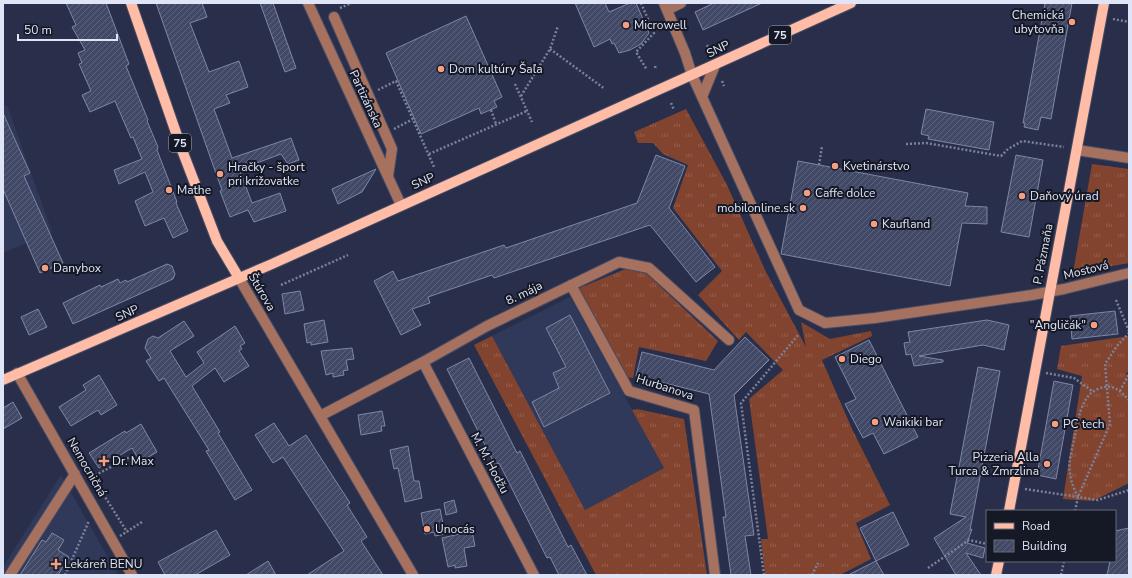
<svg xmlns="http://www.w3.org/2000/svg" width="1132" height="578" viewBox="0 0 1132 578" font-family="'Nunito Sans',sans-serif">
<defs>
<pattern id="grass-tufts" width="24" height="20" patternUnits="userSpaceOnUse"><rect width="24" height="20" fill="#82442f"/><path d="M3 7l-1-3M5 7V3M7 7l1-3M15 17l-1-3M17 17v-4M19 17l1-3" fill="none" stroke="#935f4e"/></pattern>
<pattern id="building-hatch" width="6" height="6" patternUnits="userSpaceOnUse"><rect width="6" height="6" fill="#424966"/><path d="M-1 1l2-2M0 6l6-6M5 7l2-2" fill="none" stroke="#5d637c"/></pattern>
</defs>
<rect width="100%" height="100%" fill="#292f4a"/>
<!-- built -->
<path fill="#31395a" d="M7 105 52 232 3 253V106Z
M570 297 664 468 585 510 492 336Z
M61 475 118 575H3V567Z"/>
<!-- grass -->
<path fill="url(#grass-tufts)" d="M686 109 727 185 765 270 806 347 801 322 830 339 871 331 872 336 822 360 852 429 890 505 856 523 871 559 840 575H765L761 539H768L749 399 783 370 746 332 739 340 698 295 722 271 673 208 688 165 663 154 653 143H638L634 132Z
M1092 164 1129 169V263L1073 273Z
M628 268 645 272 718 341 706 361 639 347 633 378 626 377 577 289Z
M492 336 585 510 664 468 632 410 637 409 684 419 707 575H596L474 345Z
M1129 336V372L1126 373 1129 379V483L1093 501 1063 499 1082 376 1057 369 1061 346Z"/>
<!-- building -->
<path fill="url(#building-hatch)" stroke="#7e86a7" d="M66 3H106L129 64 126 66 148 120 147 121 158 147 157 150 177 202 176 203 188 231 173 238 164 218 145 226 135 201 153 192 145 172 119 184 114 170 142 159 133 137 131 138 115 101 90 112 82 95 91 91 79 64 82 63 78 53 85 50 72 27 76 25Z
M156 3H202L207 17 190 23 209 72 239 61 248 87 226 95 230 103 214 109 232 158 291 138 299 160 288 164 281 154 254 164V166L240 171 252 203 280 193 286 211 254 222 248 210 230 217 220 191 222 190 213 165Z
M260 3H273L296 68 285 72Z
M575 3H605L609 12 630 3H636L649 33 641 44 630 50 619 53 614 43 612 44 610 39 594 47Z
M714 3H762L703 30 695 12Z
M1045 3H1072L1051 119 1041 117 1038 130 1024 127 1025 123H1023Z
M466 16 502 97 494 101 497 107 481 114 479 108 421 134 386 53Z
M926 109 994 122 989 150 928 139 929 136 921 134Z
M3 113 30 173 24 176 63 263 40 273 3 189Z
M656 155 685 166 669 208 715 267 696 282 650 225 494 278 492 275 428 297 430 303 412 309 421 325 401 335 374 281 393 271 398 281 504 245 506 248 637 203Z
M1016 155 1043 160 1029 237 1001 232Z
M798 161 968 193 965 206 987 207V224L962 223 950 286 781 254Z
M376 169 362 192 338 204 332 189Z
M167 264 172 266 175 274 173 279 73 324 63 303 100 285 101 287 118 279 120 283 126 280 127 282Z
M300 291 304 310 285 314 282 294Z
M38 309 47 327 29 335 21 317Z
M1115 311 1118 334 1072 339 1070 316Z
M570 315 610 393 544 427 532 402 559 388 553 373 566 367 546 328Z
M324 320 328 342 311 345V342L307 343 304 324Z
M987 320 1009 325 1004 350 983 345 919 356 943 360V362L914 366 911 354 906 355 904 343 910 342 908 332Z
M184 321 194 336 170 351 186 377 204 363 197 352 235 326 245 343 240 346 242 349 239 351 249 366 224 382 215 368 192 386 220 432 218 433 252 490 235 500 206 451 209 450 164 378 159 381 146 361 151 358 145 348 148 339 153 336 158 338Z
M745 337 769 360 734 395 754 535 745 536 751 575H731L723 517H726L709 394 636 376 642 352 714 370Z
M869 340 918 437 884 454 873 433 863 438 845 404 856 399 835 357Z
M352 348 354 359 346 360 348 370 343 371 344 375 333 377V373L326 375 321 351Z
M469 358 517 453 520 451 568 547 571 545 587 575H559L550 557 547 558 499 463 495 465 447 369Z
M978 367 1000 371 970 530 972 529 967 543 985 548 983 558 966 553 981 575H956L934 538 966 517 950 514Z
M99 375 117 405 101 415 98 410 71 426 59 407 86 390 83 385Z
M1054 381 1073 385 1056 479 1037 475Z
M13 402 22 418 3 429V408Z
M382 411 385 426H381L382 431 361 435 358 415Z
M274 423 289 446 306 435 350 503 347 505 367 537 361 541 383 575H307L344 551 283 457 273 463 255 435Z
M141 424 157 452 140 462 132 448 99 468 89 453 125 431 126 433Z
M408 446 414 481H419L422 498 405 502 398 468 394 469 390 450Z
M454 500 457 512 446 515 444 503Z
M440 509 445 534 435 536 434 532 425 534 421 513Z
M893 512 909 545 876 561 860 528Z
M1129 528V575H1107L1110 561H1115V531Z
M216 530 230 555 195 575H165L158 562Z
M472 531 475 546 464 548 467 566 455 568V565L448 567 442 538Z
M52 533 64 540 58 550 69 557 58 575H20L42 540 46 542Z
M268 561 276 575H246Z
M876 561 884 575H848Z"/>
<g fill="none" stroke-linecap="round" stroke-linejoin="round">
<!-- minor casing -->
<g stroke="#464c66" stroke-width="12">
<path id="minor" d="M308 3 401 205
M664 3 685 53 692 75 799 310 825 323 875 318 1032 295 1064 289 1129 273
M667 10 681 3
M334 17 392 149 388 176
M702 97 715 65
M1077 150 1129 158
M239 278 413 575
M571 285 629 391 694 410 715 575
M423 362 534 575
M17 373 132 575
M320 416 423 362 487 326 619 262 649 268 729 340
M10 575 75 474"/>
</g>
<!-- major casing -->
<g stroke="#464c66" stroke-width="12">
<path id="major" d="M131 3 182 150 217 241 239 278
M3 380 272 264 851 3
M1009 511 1104 3
M996 575 999 561"/>
</g>
<!-- path -->
<path stroke="#7c8198" stroke-width="2.5" stroke-dasharray="2 2" stroke-linecap="butt" d="M641 3 654 33 636 52 647 70
M340 8 352 3
M1113 19 1129 22
M707 45 711 54
M550 49 605 89
M655 66 656 70
M722 81 724 86
M515 84 532 122
M378 90 396 81 434 167
M521 96 550 49 558 26
M671 103 674 110
M491 110 496 124
M394 129 413 119
M906 144 926 143 1001 156 1008 149 1022 141 1064 147
M429 154 527 111
M819 165 822 146
M281 285 348 255
M1116 300 1129 331
M1046 373 1074 378 1092 391
M1120 391 1129 374
M88 479 132 456
M97 484 127 532
M1025 489 1098 500 1129 490
M1078 497C1074 489 1071 482 1070 473 1068 463 1072 450 1074 440 1078 422 1080 396 1098 389 1113 383 1119 390 1129 400
M1075 511 1078 497 1110 424 1105 364 1117 346 1129 333
M120 536 142 522
M928 568 969 540 987 544
M65 575 89 521
M764 575 741 403 799 334
M812 575 818 563
M1061 575 1064 561"/>
<!-- minor -->
<use href="#minor" stroke="#a6715f" stroke-width="10"/>
<!-- major -->
<use href="#major" stroke="#ffbca6" stroke-width="10"/>
</g>
<!-- markers -->
<g fill="#f39f83" stroke="#151825" stroke-width="1.5">
<circle cx="1072" cy="22" r="4"/>
<circle cx="626" cy="25" r="4"/>
<circle cx="441" cy="69" r="4"/>
<circle cx="835" cy="166" r="4"/>
<circle cx="220" cy="174" r="4"/>
<circle cx="169" cy="190" r="4"/>
<circle cx="807" cy="193" r="4"/>
<circle cx="1022" cy="196" r="4"/>
<circle cx="803" cy="208" r="4"/>
<circle cx="874" cy="224" r="4"/>
<circle cx="45" cy="268" r="4"/>
<circle cx="1094" cy="325" r="4"/>
<circle cx="842" cy="359" r="4"/>
<circle cx="875" cy="422" r="4"/>
<circle cx="1055" cy="424" r="4"/>
<path d="M102 455h4v4h4v4h-4v4h-4v-4h-4v-4h4z"/>
<circle cx="1047" cy="464" r="4"/>
<circle cx="427" cy="529" r="4"/>
<path d="M54 558h4v4h4v4h-4v4h-4v-4h-4v-4h4z"/>
</g>
<g text-anchor="middle" stroke-width="4" stroke-linejoin="round" paint-order="stroke">
<!-- shield labels -->
<g fill="#151825" stroke="#a2a7b7" stroke-width="1">
<rect x="769" y="26" width="22" height="18" rx="3"/>
<rect x="169" y="134" width="22" height="18" rx="3"/>
</g>
<g font-size="11" font-weight="bold" fill="#dfe4f6">
<text x="780" y="39">75</text>
<text x="180" y="147">75</text>
</g>
<!-- poi labels -->
<g font-size="12" fill="#dfe4f6" stroke="#151825" text-anchor="start">
<text x="1064" y="19" text-anchor="end">Chemická<tspan x="1064" dy="14">ubytovňa</tspan></text>
<text x="634" y="29">Microwell</text>
<text x="449" y="73">Dom kultúry Šaľa</text>
<text x="843" y="170">Kvetinárstvo</text>
<text x="228" y="171">Hračky - šport<tspan x="228" dy="14">pri križovatke</tspan></text>
<text x="177" y="194">Mathe</text>
<text x="815" y="197">Caffe dolce</text>
<text x="1030" y="200">Daňový úrad</text>
<text x="795" y="212" text-anchor="end">mobilonline.sk</text>
<text x="882" y="228">Kaufland</text>
<text x="53" y="272">Danybox</text>
<text x="1086" y="329" text-anchor="end">"Angličák"</text>
<text x="850" y="363">Diego</text>
<text x="883" y="426">Waikiki bar</text>
<text x="1063" y="428">PC tech</text>
<text x="1039" y="461" text-anchor="end">Pizzeria Alla<tspan x="1039" dy="14">Turca &amp; Zmrzlina</tspan></text>
<text x="112" y="465">Dr. Max</text>
<text x="435" y="533">Unocás</text>
<text x="64" y="568">Lekáreň BENU</text>
</g>
<!-- street labels -->
<g font-size="12" fill="#dfe4f6" stroke="#151825">
<text transform="translate(718 49) rotate(-25)" y="4">SNP</text>
<text transform="translate(366 99) rotate(65)" y="4">Partizánska</text>
<text transform="translate(423 181) rotate(-24)" y="4">SNP</text>
<text transform="translate(1043 254) rotate(-79)" y="4">P. Pázmaňa</text>
<text transform="translate(1086 270) rotate(-14)" y="4">Mostová</text>
<text transform="translate(262 292) rotate(60)" y="4">Štúrova</text>
<text transform="translate(524 293) rotate(-26)" y="4">8. mája</text>
<text transform="translate(127 313) rotate(-24)" y="4">SNP</text>
<text transform="translate(665 387) rotate(18)" y="4">Hurbanova</text>
<text transform="translate(490 463) rotate(62)" y="4">M. M. Hodžu</text>
<text transform="translate(87 467) rotate(60)" y="4">Nemocničná</text>
</g>
</g>
<!-- border -->
<rect width="1132" height="578" fill="none" stroke="#dfe4f6" stroke-width="8"/>
<!-- legend -->
<rect x="986" y="510" width="130" height="52" fill="#151825" stroke="#666a79"/>
<rect x="994" y="523" width="20" height="6" fill="#ffbca6" stroke="#666a79"/>
<text x="1022" y="530" font-size="12" fill="#dfe4f6">Road</text>
<rect x="994" y="540" width="20" height="12" fill="url(#building-hatch)" stroke="#666a79"/>
<text x="1022" y="550" font-size="12" fill="#dfe4f6">Building</text>
<!-- scale -->
<path d="M18 34v6h99v-6" fill="none" stroke="#dfe4f6" stroke-width="2"/>
<text x="24" y="34" font-size="12" fill="#dfe4f6" stroke="#151825" stroke-width="3" paint-order="stroke">50 m</text>
</svg>
